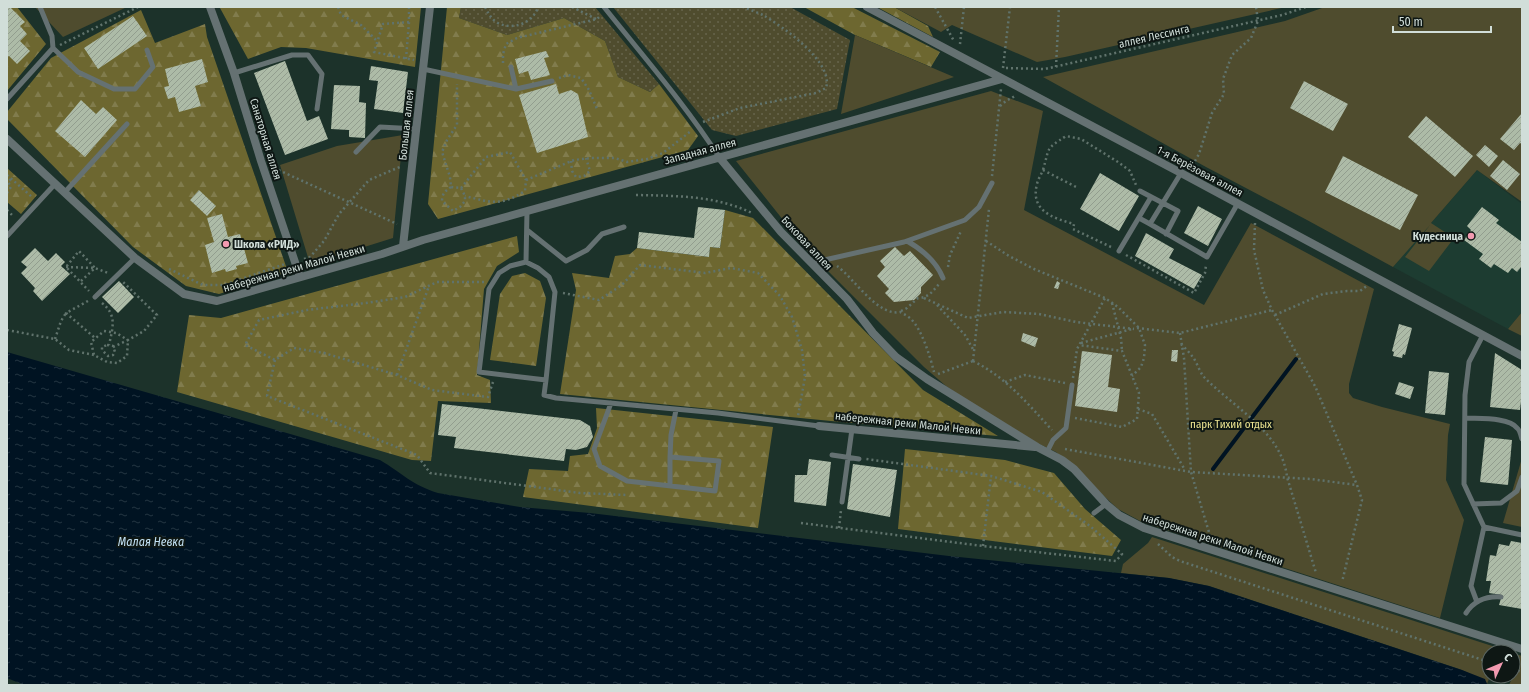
<svg xmlns="http://www.w3.org/2000/svg" width="1529" height="692" viewBox="0 0 1529 692" font-family="'Fira Sans Condensed',sans-serif">
<defs>
<pattern id="grass-dots" width="8" height="8" patternUnits="userSpaceOnUse"><rect width="8" height="8" fill="#4f4c2e"/><path d="M2 2h.1M6 6h.1" fill="none" stroke="#67654c" stroke-width="1.8" stroke-linecap="round"/></pattern>
<pattern id="forest-firs" width="22" height="20" patternUnits="userSpaceOnUse"><rect width="22" height="20" fill="#6d6730"/><path d="M5 1l3.5 6h-7zM16 11l3.5 6h-7z" fill="#817c4d"/></pattern>
<pattern id="water-ripples" width="26" height="14" patternUnits="userSpaceOnUse"><rect width="26" height="14" fill="#001322"/><path d="M2 4q2-2 4 0t4 0M15 11q2-2 4 0t4 0" fill="none" stroke="#243542"/></pattern>
<pattern id="building-hatch" width="6" height="6" patternUnits="userSpaceOnUse"><rect width="6" height="6" fill="#adbba7"/><path d="M-1 1l2-2M0 6l6-6M5 7l2-2" fill="none" stroke="#929d8e"/></pattern>
</defs>
<rect width="100%" height="100%" fill="#1c322a"/>
<!-- built -->
<path fill="#1d3c31" d="M1477 170 1522 204V312L1508 329 1393 267Z"/>
<!-- grass -->
<path fill="url(#grass-dots)" d="M461 7H595L659 84 650 92 618 77 605 41 564 18 507 35 459 18Z
M613 7H790L850 40 837 109 736 136 712 130Z"/>
<!-- forest -->
<path fill="url(#forest-firs)" d="M7 7H17L46 44 7 91Z
M221 7H421L415 67 306 48 281 47 248 59 220 8Z
M447 7H461L459 18 507 35 564 18 605 41 618 77 650 92 659 84 698 136 688 150 438 219 428 204Z
M804 7H852L940 52 931 67 855 35Z
M877 7H894L928 26 933 37Z
M141 10 155 43 205 24 207 37 288 272 219 294 186 286 133 247 7 119V112L51 58Z
M7 168 37 195 21 214 7 202Z
M725 210 753 218 923 390 998 436 831 421 560 394 576 290 572 273 609 278 615 256 630 254 637 248 709 257 710 247 720 248Z
M517 236 519 252 497 266 484 289 477 375 490 380 491 403 438 401 431 461 412 460 177 392 189 315 221 318Z
M525 273 540 281 546 298 536 366 490 360 500 294 512 276Z
M596 408 773 427 758 528 523 497 529 469 568 471 570 456 588 454 597 428Z
M905 449 1005 460 1054 473 1085 509 1121 540 1112 556 898 529Z"/>
<!-- park -->
<path fill="#4f4c2e" d="M35 7H127L63 37Z
M894 7H1286L1065 57 1037 62 952 25 941 32Z
M1325 7H1522V202L1477 170 1431 223 1454 238 1429 271 1405 257 1430 225 1393 267 1307 220 1206 167 1043 77 1285 21Z
M855 35 954 77 841 114Z
M991 91 1043 111 1024 210 1204 305 1251 223 1374 289 1349 384V393L1353 398 1382 407 1450 424 1448 435 1446 480 1464 520 1440 618 1142 522 1118 509 1056 452 1037 443 971 403 946 386 924 367 807 250 736 161Z
M403 135 393 238 310 264 280 165 337 146Z
M1522 312V336L1508 329Z
M1522 458V527L1503 523Z
M1152 537 1511 652H1489L1490 676 1487 684 1486 682 1462 670 1209 586 1169 578 1121 573 1123 564 1148 543Z
M1513 653 1522 656V685H1509L1513 676Z"/>
<!-- water -->
<path fill="url(#water-ripples)" d="M7 352 380 460C402 473 412 485 438 493L520 507 590 513 949 556 1169 578 1209 586 1462 670 1485 679 1487 684 1489 685H24L7 678Z"/>
<g fill="none" stroke-linecap="round" stroke-linejoin="round">
<!-- stream -->
<path stroke="#001322" stroke-width="4" d="M1213 469 1296 359"/>
</g>
<!-- building -->
<path fill="url(#building-hatch)" d="M10 7 25 22 20 26 27 34 20 41 30 51 17 64 9 56 7 57V9Z
M133 16 147 36 98 69 84 48Z
M546 51 549 57 544 58 550 75 531 80 528 71 519 74 515 59Z
M202 59 208 82 195 86 201 106 179 112 175 97 168 99 164 87 169 86 165 69Z
M285 61 307 121 319 116 328 139 285 155 254 73Z
M371 66 408 72 403 113 374 109 378 81 369 80Z
M1304 81 1348 104 1333 131 1290 108Z
M556 84 559 94 571 90 578 94 588 137 537 153 519 95Z
M334 85 360 86 359 102 366 103 365 138 349 137V130L331 129Z
M81 100 96 114 103 107 117 120 85 157 55 131Z
M1522 113V144L1520 143 1514 150 1500 139Z
M1426 116 1473 156 1455 177 1408 137Z
M1485 145 1498 156 1489 167 1476 155Z
M1343 156 1418 195 1400 230 1325 192Z
M1503 160 1520 174 1507 190 1490 176Z
M1100 173 1139 196 1119 231 1080 209Z
M199 190 216 206 207 216 190 200Z
M1198 206 1222 219 1208 246 1184 233Z
M698 207 725 210 720 248 710 247 709 257 637 248 639 232 694 238Z
M1482 207 1499 220 1496 223 1522 242V266L1517 272 1512 268 1508 273 1494 264 1491 268 1479 259 1483 254 1464 240 1471 230 1467 226Z
M222 214 228 237 240 234 248 263 236 266 237 269 226 272 225 269 212 273 205 245 214 242 207 218Z
M1146 233 1174 249 1169 258 1202 275 1194 289 1135 256Z
M895 247 904 256 910 251 933 275 921 287V293L914 300 894 302 885 293 889 289 877 276 885 267 880 261Z
M35 248 48 261 56 253 65 262 61 266 70 274 42 301 33 291 35 288 21 273 27 267 21 262Z
M119 281 134 297 118 313 102 297Z
M1057 281 1060 283 1058 289 1054 288Z
M1399 324 1412 328 1405 355 1403 354 1402 358 1393 356 1394 352 1392 351Z
M1023 333 1038 338 1035 347 1021 341Z
M1172 350H1178L1177 362 1171 361Z
M1082 351 1112 355 1108 387 1120 389 1117 412 1075 406Z
M1495 353 1522 370V393L1520 410 1490 407Z
M1429 371 1449 373 1445 415 1425 413Z
M1399 382 1414 387 1410 399 1395 394Z
M442 404 580 420 590 426 593 437 587 447 576 450 566 449 564 461 454 448 456 437 438 435Z
M1485 437 1512 440 1508 485 1480 482Z
M809 459 831 462 826 506 794 502 795 475H807Z
M853 464 897 470 890 517 847 509Z
M1511 541 1522 543V609L1499 605 1502 595 1489 593 1491 581H1486L1490 555 1496 556 1499 544 1509 546Z"/>
<g fill="none" stroke-linecap="round" stroke-linejoin="round">
<!-- path -->
<path stroke="#60736c" stroke-width="2.5" stroke-dasharray="2 3" stroke-linecap="butt" d="M338 7 341 15 361 25 377 41
M485 7C488 13 491 18 496 22 511 31 533 24 538 7
M572 7 596 19
M935 7 954 41
M409 22 383 24 374 52 414 60
M960 44 964 7
M60 45 138 7
M406 59 409 22V7
M503 63V54L506 44 517 38 597 19 600 16
M1056 67 1059 7
M1003 68 1010 7
M1006 68 1045 69 1282 15 1306 7
M559 78 568 75 581 78 589 90 597 109
M1000 106 1006 101 1015 96
M703 122 740 108 816 93 826 88C834 62 783 27 763 15 757 12 750 10 743 7
M571 161 572 171 576 177 584 176 590 171 586 158
M1195 161 1199 154 1212 113 1224 94 1223 79 1232 55 1251 38 1258 21 1256 7
M274 168 397 224
M1043 170 1078 188
M7 175 32 197
M992 176 1001 89
M526 180 574 160 590 158H615L627 162 647 159 663 153 691 131
M451 187C445 191 442 194 442 201L453 211 460 207 465 201V196L461 188 451 187 450 177 442 152 447 140 457 125V84
M461 188 486 157 510 152 526 180 525 191C501 206 492 203 465 196
M7 193 11 187 8 182 11 179
M636 195C676 196 714 195 752 213
M7 210 14 217
M1255 223 1254 250 1263 290 1272 310 1315 386 1357 485 1362 500 1342 582
M986 241 1009 256 1034 269 1105 298 1118 307 1139 328 1145 345 1144 358 1141 367 1132 376
M1111 247 1073 229 1074 224C1053 218 1030 211 1037 184 1038 179 1041 175 1043 170 1050 146 1045 150 1066 136L1081 139 1118 162 1130 171 1136 185
M1126 255 1194 293 1205 273 1206 265
M304 259 310 257 324 241 339 214 369 180 402 166
M837 266C853 277 878 317 900 312 904 314 908 316 911 319 922 330 930 356 934 372
M66 267 95 268 108 273
M948 267 950 255 961 231
M169 269 203 285H224L285 264
M81 281 95 268 79 251 66 267 89 291
M484 282H437L405 297 366 303 307 310 259 320 245 345 275 360 294 348 324 353 397 375 432 390 488 397 493 382
M563 293 599 300 622 285 640 265 705 273 731 268 758 273 780 296 792 317 802 350 805 377 798 416
M924 298 968 318 1003 312 1039 314 1076 322 1134 329
M88 301 66 313 95 338
M102 303C117 315 113 327 109 345
M1112 303 1121 338 1122 351
M937 305 965 335 974 351
M901 311 907 308 918 298C928 298 933 291 939 284
M1275 315 1323 294 1347 291H1360L1368 285
M1137 328 1180 333 1272 310
M7 330 55 339 69 350 94 355
M1180 333 1184 358 1191 472 1211 539
M55 339 61 321 66 313
M1081 343 1132 329
M1181 344C1185 348 1189 352 1192 356 1197 362 1199 371 1204 377 1234 408 1282 432 1287 477L1316 573
M107 345 113 346 115 352 113 355 108 356 102 350V347Z
M113 347 128 340 127 356 117 363 107 362 94 355 91 342 104 331 116 333 128 340 144 331 157 315 123 282
M275 360 267 396 417 455 430 473 580 493 627 495
M973 361 989 209
M973 361C1007 378 1027 403 1052 430
M938 374 973 361
M397 375 429 286
M1073 378 1077 349 1105 298
M1005 382 1025 375 1065 383
M1138 409 1152 414 1185 470
M1075 418 1122 427 1137 419 1139 393 1122 351 1079 345
M1065 449 1191 472 1310 479 1357 485
M801 523 983 546 1116 561 1122 554 1090 526 1042 492 991 476 866 459
M839 528 841 510
M1158 544 1172 557 1180 561 1489 662
M983 546 991 476
M1513 669 1522 672"/>
<!-- lane -->
<path stroke="#657172" stroke-width="5" d="M40 7 52 36 53 48 78 72 114 89H135L153 67 147 50
M604 7C643 56 685 104 719 157
M511 67 516 89
M423 69 516 89 552 81
M234 73 292 55H308L322 74 317 109
M7 99 53 48
M356 152 380 127 417 129
M1181 173 1150 224 1207 257 1238 203
M1140 191 1178 211 1166 234
M65 192 127 124
M1139 218 1150 224
M527 230 566 261 587 250 602 234 624 227
M7 236 55 184
M907 241C923 250 936 261 943 278
M1119 251 1151 197
M526 262 510 266 499 273 489 289 479 372 546 380 555 292 549 277 538 268 526 262 527 211
M811 263 904 242 965 220 979 207 992 183
M95 297 135 258
M1483 335 1469 362 1465 395 1464 484 1484 527 1522 535
M546 380 544 395 556 398 718 413 819 426
M611 403 594 449 600 466 627 481 715 491 719 461 670 457 671 435 676 410
M1465 418C1478 419 1509 417 1517 428 1520 430 1521 436 1522 439
M1047 452 1053 440 1066 428 1072 385
M832 455 859 459
M670 486V457
M842 502 852 429
M1473 504 1501 503 1517 491 1522 477
M1094 513 1106 504
M1477 602 1471 586 1484 527
M1466 613C1474 601 1487 596 1501 597"/>
<!-- street -->
<path stroke="#657172" stroke-width="8" d="M210 7 234 73 261 161 300 277
M867 7 1181 173 1522 356
M7 139 135 258 184 294 217 301 382 254 423 240 1002 79
M719 157 781 232 847 299 873 333 896 357 927 379 1037 447 1062 460 1074 469 1106 504 1119 515 1144 528 1522 649
M403 246 430 7
M819 426 1035 447"/>
</g>
<!-- markers -->
<g fill="#f29ab0" stroke="#0e1714" stroke-width="1.5">
<circle cx="1471" cy="236" r="4"/>
<circle cx="226" cy="244" r="4"/>
</g>
<g text-anchor="middle" stroke-width="4" stroke-linejoin="round" paint-order="stroke">
<!-- street labels -->
<g font-size="11" fill="#d1ded9" stroke="#0e1714">
<text transform="translate(1154 36) rotate(-13)" y="4">аллея Лессинга</text>
<text transform="translate(406 125) rotate(-84)" y="4">Большая аллея</text>
<text transform="translate(266 139) rotate(73)" y="4">Санаторная аллея</text>
<text transform="translate(700 151) rotate(-15)" y="4">Западная аллея</text>
<text transform="translate(1200 171) rotate(28)" y="4">1-я Берёзовая аллея</text>
<text transform="translate(807 243) rotate(47)" y="4">Боковая аллея</text>
<text transform="translate(294 268) rotate(-16)" y="4">набережная реки Малой Невки</text>
<text transform="translate(908 423) rotate(6)" y="4">набережная реки Малой Невки</text>
<text transform="translate(1213 539) rotate(18)" y="4">набережная реки Малой Невки</text>
</g>
<!-- poi labels -->
<g font-size="11" font-weight="bold" fill="#d1ded9" stroke="#0e1714" text-anchor="end">
<text x="1463" y="240">Кудесница</text>
<text x="234" y="248" text-anchor="start">Школа «РИД»</text>
</g>
<!-- park labels -->
<g font-size="11" fill="#ece490" stroke="#0e1714">
<text x="1231" y="428">парк Тихий отдых</text>
</g>
<!-- water labels -->
<g font-size="12" font-style="italic" fill="#c2e1f4" stroke="#0e1714">
<text x="151" y="546">Малая Невка</text>
</g>
</g>
<!-- border -->
<rect width="1529" height="692" fill="none" stroke="#d1ded9" stroke-width="16"/>
<!-- north arrow -->
<g transform="translate(1501 664) rotate(46)"><circle r="19" fill="#0e1714" stroke="#5c6763"/>
<path d="M0-3L7 15L0 10L-7 15Z" fill="#f29ab0"/>
<text y="-6" font-size="11" font-weight="bold" text-anchor="middle" fill="#d1ded9">С</text>
</g>
<!-- scale -->
<path d="M1393 26v6h98v-6" fill="none" stroke="#d1ded9" stroke-width="2"/>
<text x="1399" y="26" font-size="12" fill="#d1ded9" stroke="#0e1714" stroke-width="3" paint-order="stroke">50 m</text>
</svg>
